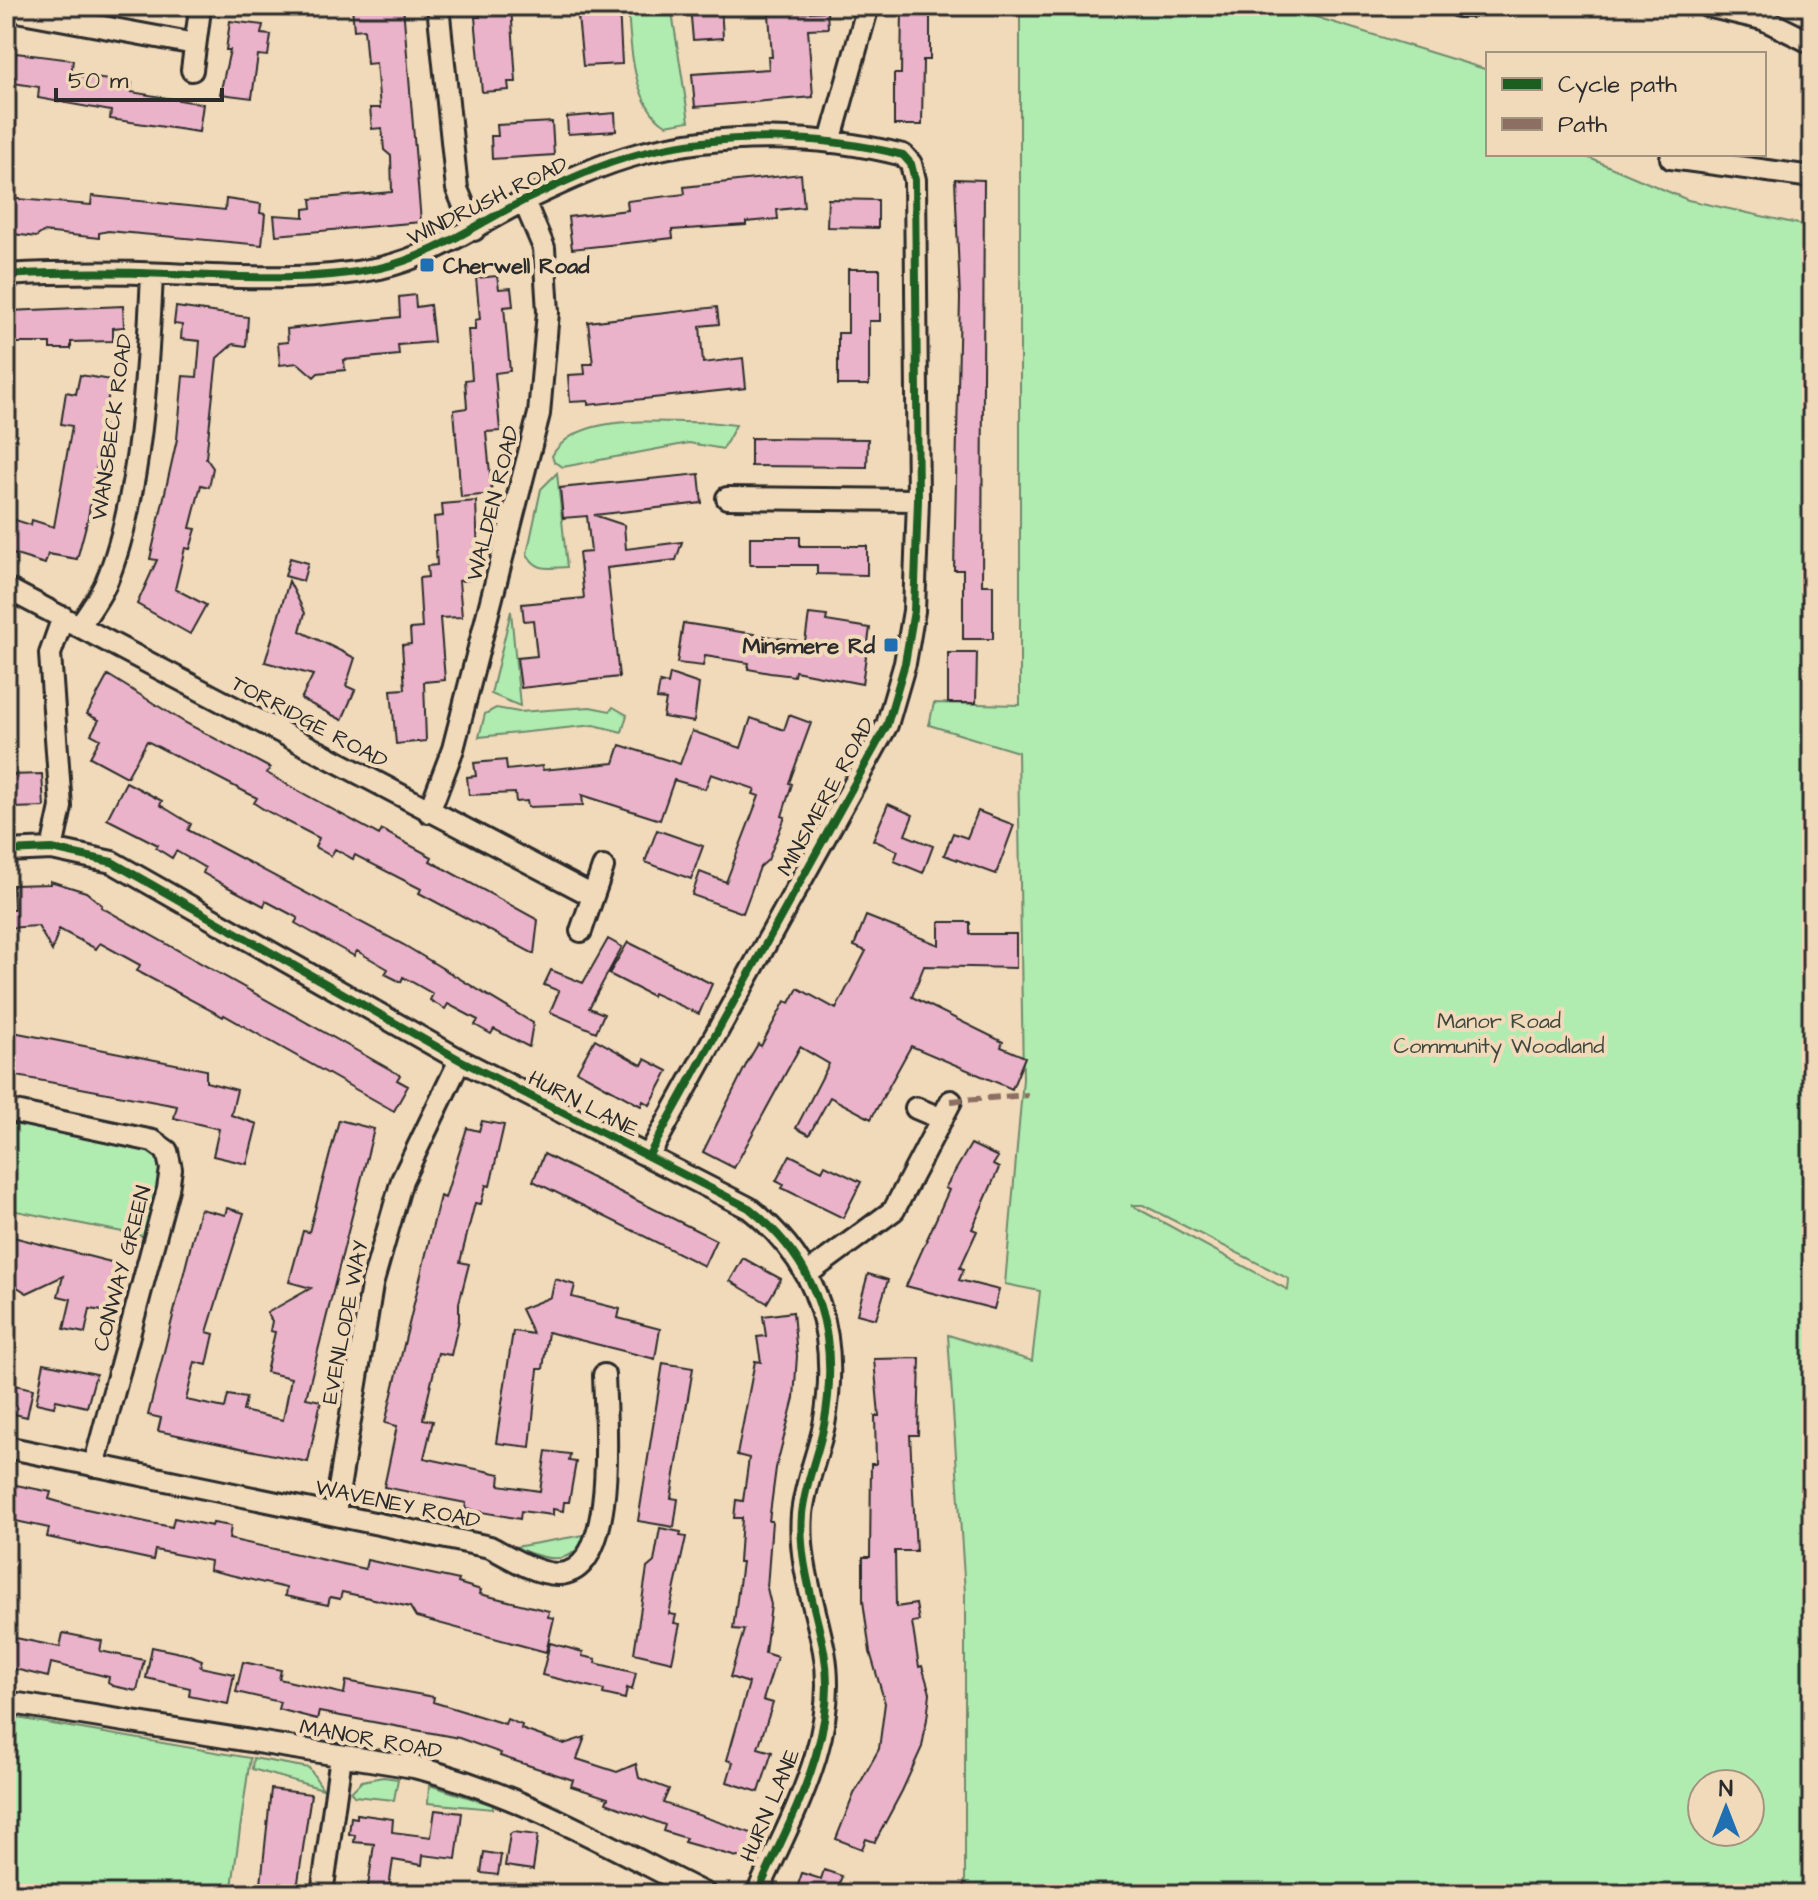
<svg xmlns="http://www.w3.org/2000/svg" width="1818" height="1900" viewBox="0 0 1818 1900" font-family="'Architects Daughter',sans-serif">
<rect width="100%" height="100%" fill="#f1daba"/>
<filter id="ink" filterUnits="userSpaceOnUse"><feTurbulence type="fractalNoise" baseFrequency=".0125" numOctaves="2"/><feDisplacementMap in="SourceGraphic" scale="16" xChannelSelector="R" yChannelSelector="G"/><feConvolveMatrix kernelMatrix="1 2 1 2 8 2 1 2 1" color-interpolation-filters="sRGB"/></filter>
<g filter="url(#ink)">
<!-- green -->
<path fill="#b0ebaf" stroke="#6e8b6d" stroke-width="2" fill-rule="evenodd" d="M628 6H671L689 121 666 125C632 105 630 42 628 6Z
M1020 6H1280L1488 70V154H1580L1688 200 1812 227V1894H962L965 1880V1593L948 1335 1032 1361 1040 1291 1005 1284 1023 1079 1018 752 929 725 934 703 1020 705ZM1131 1205H1143L1289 1279 1288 1290ZM1702 1784H1750V1832H1702Z
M708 422 736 425 723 449 689 443 563 467 554 462 552 456C577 410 662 424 708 422Z
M557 473 567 567C548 568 537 572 527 554L541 489Z
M511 611 520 706 491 694Z
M590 707 610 711 613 707 627 715 622 732 594 725 479 737 485 714 496 708 519 712Z
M6 1122 147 1149C176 1170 155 1208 148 1237L6 1209Z
M584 1535C574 1570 539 1558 515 1547Z
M6 1716 250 1758 231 1894H6Z
M253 1758 309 1768 323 1789 252 1769Z
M383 1777 398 1779 394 1800 354 1796 351 1792 362 1781Z
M429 1785 493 1805V1809L428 1803Z"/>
<!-- building -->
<path fill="#eab3c9" stroke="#2b2b2b" stroke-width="2" d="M352 6H403L421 222 276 235 274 215 304 217V209L312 208 311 199 392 192 391 156 384 150 382 128 372 129 370 108H380L376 63 367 64 364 29 354 30Z
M478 6H511L516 82H508L509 90 482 92 475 17H480Z
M577 6H619L622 64 583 66Z
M690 6H721L723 38 693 40Z
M902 9 930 10V60H923L922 125H894V74H901Z
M827 11 828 28 808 29 813 97 695 107 692 74 769 69 768 57H772L769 14Z
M230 21 263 25 261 34 271 35 268 56 258 55 252 98 220 94 230 50H226Z
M16 53 73 60 71 75 132 83 131 92 203 104 199 132 110 119 111 111 38 98 39 87 7 82 9 65 14 66Z
M615 113 616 131 568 134 567 117Z
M552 122 554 155 492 159 491 136H498L497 125Z
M801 174 804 207 777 210 778 219 746 222V225L672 230 673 238 572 249 568 217 628 210 627 201 685 194 684 187Z
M955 179 984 180 982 585H993V639H963V570H954L960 298Z
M92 196 225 210 226 199 261 204 260 213 265 214 262 245 108 231 99 233V238L43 232 36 237 6 233V198L91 205Z
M828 199 878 200V228L827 227Z
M848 269H880V321H869V385H838V333H848Z
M497 276 499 289 511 288 513 306 504 307 510 371 495 373 500 431 486 432 492 494 461 497 454 410 467 408 465 380 472 379 468 330H475V320L480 319 476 278Z
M415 295 416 307 430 305 434 342 398 345 399 355 344 360 345 370 318 373 314 377 298 363 280 365 278 343 288 342 287 329 400 317 399 297Z
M123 306 124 327 113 328V341L71 342V349H50V343H6V315L9 311Z
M176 307 248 317 246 346 233 344 217 358 206 458 213 468 209 487 201 485 190 528 196 529 190 549 185 548 175 589 206 605 190 634 137 604 157 560 150 559 177 439 183 376 197 377 200 341 181 339 182 325 174 324Z
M717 307 719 324 700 326 703 363 743 358 746 388 588 405V401L570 402 568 375 585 374 584 364H593L588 322Z
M80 375 111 380 88 518 77 559 48 554 45 564 6 552V517L31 525 32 520 54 527 72 426 61 424 66 392 76 394Z
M751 438 868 439 867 467 751 466Z
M699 474 702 503 594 515 624 525 626 549 682 542 676 560 607 568 619 677 521 688 517 658 537 656 533 620 524 621 522 604 584 598 579 553 591 552 587 516 563 518 560 488Z
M476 501 478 556H469L468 580 459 581 462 617 440 618 445 680 424 682 426 741 396 744 391 690 405 689 402 645 411 644 410 629 422 628 419 578 428 577 427 566 437 565 434 517 443 516 442 504Z
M750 537H800V546H867V575L817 574V565H750Z
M290 558 308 563 303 581 285 576Z
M289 581 305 613 300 631 355 658 346 686 355 690 342 720 301 699 313 675 265 662Z
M809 614 827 616 826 621 870 628 862 684 795 671 794 676 770 673 748 669 749 663 705 656 703 666 677 663 683 623 805 642Z
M948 653H977L976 703H948Z
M670 674 699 684 694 722 663 717 666 700 657 699 660 682 668 684Z
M108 675 184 722 270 768 267 773 288 785 379 835 382 830 432 857 430 861 538 920 534 954 419 893 421 889 355 855 353 859 335 849 331 856 315 847 319 838 263 809 254 803 257 798 147 741 127 777 90 757 100 739 91 734 99 720 87 714Z
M789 715 811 723 789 783 792 784 782 816 785 817 768 860 760 867 743 913 692 895 700 872 726 882 759 796 753 794 755 789 711 774 705 789 674 780 660 820 582 795 583 805 528 807 527 801 516 802 515 793 469 795 467 777 476 776 474 763 506 760 507 770 542 766 543 770 614 763 620 745 680 764 692 731 741 748 751 718 784 730Z
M42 774 44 807 12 808 10 775Z
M126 782 162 801 160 805 191 824 188 830 404 945 533 1023 529 1047 494 1029 491 1034 475 1025 478 1020 448 1004 445 1009 430 1000 433 994 403 977 401 982 385 974 388 969 357 951 354 956 295 923 298 918 266 901 264 906 226 886 203 873 205 868 176 851 172 858 156 848 158 845 107 819Z
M888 804 913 815 905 835 933 846 923 873 894 861 898 851 873 840Z
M978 811 1014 825 996 874 944 855 953 833 967 838Z
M657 830 703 846 691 879 645 862Z
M50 881 86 892 102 905 101 907 400 1075 397 1080 408 1086 394 1111 224 1015 223 1017 137 971 140 965 100 943 96 949 59 929 52 951 38 926 6 928V909H14L13 885 50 884Z
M866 916 939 945V922H970V934H1016V968L924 966 912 997 1003 1042 1001 1047 1025 1057 1012 1089 911 1046 871 1119 830 1097 809 1135 796 1128 829 1064 800 1047 734 1168 703 1152 748 1061 758 1044 761 1046 785 1001 790 1003 798 988 836 1009 866 951 854 946Z
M608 939 622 947 589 1008 604 1014 596 1032 550 1012 559 991 544 985 551 970 583 983Z
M628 942 712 984 699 1014 653 993 652 996 609 974Z
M8 1031 206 1070V1082L237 1090 231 1115 257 1124 247 1164 213 1156 219 1129 174 1118 177 1106 6 1074Z
M595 1039 642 1065 645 1059 668 1071 650 1105 643 1101 641 1106 577 1071Z
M339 1120 374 1129 306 1398 321 1401 308 1462 158 1431 161 1418 148 1415 200 1209 225 1215 227 1208 244 1213 207 1332 214 1334 207 1365 195 1362 186 1400 225 1408 228 1395 246 1398 243 1411 283 1420 291 1378 266 1372 275 1332 270 1331 272 1321 267 1313 311 1288 289 1282 303 1231 309 1232Z
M482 1121 504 1125 490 1186 486 1185 481 1204 475 1203 460 1262 469 1264 459 1303V1320L451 1355 438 1353 423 1419 433 1421 424 1458 500 1474 499 1485 540 1491 546 1451 570 1454 569 1461 576 1462 569 1502H564L563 1511 553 1509V1515L521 1511 520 1519 499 1515 465 1509 466 1503 384 1487 397 1426 385 1423 440 1196 445 1198 467 1128 479 1131Z
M971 1144 998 1157 993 1165 999 1168 972 1229 977 1231 960 1268 964 1269 959 1280 999 1290 994 1309 906 1286 949 1190 945 1188Z
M544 1154 716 1240 704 1266 533 1181Z
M790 1155 822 1171 825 1165 861 1182 843 1218 782 1188 784 1185 776 1181Z
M13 1237 119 1264 109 1312 90 1309 85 1333 64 1329 71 1299 58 1296 63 1276 27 1293 6 1280Z
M743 1258 781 1279 767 1303 730 1281Z
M868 1274 888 1280 876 1319 857 1314Z
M555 1279 575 1285 572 1297 620 1309 618 1318 660 1329 655 1359 548 1332 543 1369H538L530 1447 496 1443 513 1331 533 1334 521 1309 551 1297Z
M793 1312 797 1356 794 1398 776 1468 769 1521H772L767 1588 771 1605 765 1653 777 1657 763 1700 773 1703 758 1748 772 1752 759 1792 727 1782 733 1762 727 1760 749 1683 730 1677 744 1630 733 1629 742 1562H739L742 1518H734L736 1500 743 1501 749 1458 737 1455 755 1361 761 1362 757 1337 766 1336 763 1316Z
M920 1358 918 1435H910L916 1551H895L896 1607 916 1604 919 1621 912 1622 919 1667 922 1666 930 1693 927 1719 922 1747 902 1791 875 1842 866 1839 862 1849 836 1839 854 1794 879 1749 885 1703 870 1652 863 1601V1557H870L871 1464H876L875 1416H879L874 1359Z
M44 1363 96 1374 87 1407 56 1400 54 1407 36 1403Z
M663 1363 693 1368 671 1498 678 1499 674 1527 638 1521Z
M6 1383 33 1389 27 1417 6 1412Z
M6 1483 51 1492 49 1499 73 1506 151 1523 172 1527 174 1518 212 1526 213 1523 231 1526 229 1539 365 1569 367 1560 459 1580 458 1583 481 1590 480 1594 549 1611 548 1617 554 1618 546 1652 416 1617 410 1607 342 1592 340 1599 330 1597 328 1605 285 1596 286 1588 209 1570 210 1561 155 1550 153 1560 47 1537 49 1528 6 1519Z
M660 1528 681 1532 680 1536 686 1537 669 1614 676 1615 674 1623 680 1624 672 1662 634 1653 647 1568 654 1562Z
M63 1633 102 1641 100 1651 144 1660 137 1691 113 1686 108 1683 109 1677 51 1663 48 1677 6 1667V1636L60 1647Z
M550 1643 583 1652 582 1656 596 1659 595 1663 636 1673 632 1690 627 1688 625 1699 603 1694 604 1690 542 1675Z
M152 1647 190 1655 202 1660 200 1667 234 1674 228 1704 189 1696 190 1688 146 1678Z
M243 1662 281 1670 279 1679 344 1694 346 1681 434 1697 433 1702 505 1724 507 1719 522 1725 521 1729 564 1744 585 1737 577 1759 617 1772 636 1764 639 1778 669 1789 663 1803 760 1836 751 1861 684 1842 686 1838 663 1831 665 1825 606 1803 608 1798 571 1786 573 1780 500 1756 501 1753 459 1738 319 1712 317 1719 278 1709 280 1702 236 1692Z
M271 1789 311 1794 297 1889 292 1888 291 1894H260Z
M435 1810 462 1813 456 1859 423 1855 422 1865 393 1860 388 1894H367L374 1844 354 1842 355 1835 349 1834 351 1817 357 1818V1814L393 1819 392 1832 431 1837Z
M513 1832 538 1835 533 1870 505 1866 510 1834Z
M484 1852 501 1855 498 1875 481 1873Z
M824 1870 842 1876 839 1884 857 1889 856 1894H795L802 1873 821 1879Z"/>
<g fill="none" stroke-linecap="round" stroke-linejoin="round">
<!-- minor casing -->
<g stroke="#2b2b2b" stroke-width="26">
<path id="minor" d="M438 6 457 189 474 230
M1458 6H1470
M1707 6 1763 19 1812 43
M6 9 195 44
M192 70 199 17
M830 142 868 6
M1671 158 1812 177
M6 275C61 272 115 272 169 274 240 277 310 282 380 268 434 256 478 223 527 199 563 182 601 164 639 154 723 132 820 134 903 155L911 164 915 180 918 500 914 611 905 663 887 725 649 1155
M727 498 918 500
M6 588 593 896
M80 625C89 612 99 598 106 583 141 498 148 366 152 274
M429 812 453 749 539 414 548 312 544 248 524 201
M52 849 61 807 50 654 63 617
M6 851 52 849 112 862 460 1060 749 1208C821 1265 840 1337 824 1425 818 1455 805 1483 802 1514 798 1561 815 1605 824 1651 840 1737 790 1819 757 1894
M581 931 603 867
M916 1108 942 1119
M6 1110 153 1141 167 1151 171 1169 168 1189 94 1466
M807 1274 894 1210 951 1101
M6 1447 490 1547C509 1557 536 1574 558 1574 620 1573 605 1415 604 1375
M335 1513 372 1285 402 1180 460 1060
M6 1702 414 1767C517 1792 610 1847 705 1894
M322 1894 341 1756"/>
</g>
<!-- minor -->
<use href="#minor" stroke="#f1daba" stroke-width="20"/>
<!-- quiet -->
<path stroke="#8d6e63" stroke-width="6" stroke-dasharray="12 6" stroke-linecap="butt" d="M951 1101 1028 1095"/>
<!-- cycleway casing -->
<g stroke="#f1daba" stroke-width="13">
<path id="cycleway" d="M6 275C61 272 115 272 169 274 240 277 310 282 380 268 434 256 478 223 527 199 563 182 601 164 639 154 723 132 820 134 903 155L911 164 915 180 918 500 914 611 905 663 887 725 649 1155
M6 851 52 849 112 862 460 1060 749 1208C821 1265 840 1337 824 1425 818 1455 805 1483 802 1514 798 1561 815 1605 824 1651 840 1737 790 1819 757 1894"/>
</g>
<!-- cycleway -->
<use href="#cycleway" stroke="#1b5e20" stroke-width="8"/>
</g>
</g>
<!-- markers -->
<g fill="#1f6fb2" stroke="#f1daba" stroke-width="3">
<rect x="419" y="257" width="16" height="16" rx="4"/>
<rect x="883" y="637" width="16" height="16" rx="4"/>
</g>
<g text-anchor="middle" stroke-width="8" stroke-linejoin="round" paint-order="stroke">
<!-- street labels -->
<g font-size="22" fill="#2b2b2b" stroke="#f1daba">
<text transform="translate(487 200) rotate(-26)" y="8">WINDRUSH ROAD</text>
<text transform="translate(111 427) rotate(-82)" y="8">WANSBECK ROAD</text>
<text transform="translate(492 503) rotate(-76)" y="8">WALDEN ROAD</text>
<text transform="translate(310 721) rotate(28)" y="8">TORRIDGE ROAD</text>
<text transform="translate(825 796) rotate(-61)" y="8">MINSMERE ROAD</text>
<text transform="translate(584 1103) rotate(27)" y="8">HURN LANE</text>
<text transform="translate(121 1268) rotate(-75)" y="8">CONWAY GREEN</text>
<text transform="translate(344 1322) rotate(-79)" y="8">EVENLODE WAY</text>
<text transform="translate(398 1503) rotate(12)" y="8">WAVENEY ROAD</text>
<text transform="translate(371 1738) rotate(10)" y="8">MANOR ROAD</text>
<text transform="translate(769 1805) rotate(-67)" y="8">HURN LANE</text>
</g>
<!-- poi labels -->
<g font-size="22" font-weight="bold" fill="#2b2b2b" stroke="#f1daba" text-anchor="start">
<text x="443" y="273">Cherwell Road</text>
<text x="875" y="653" text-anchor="end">Minsmere Rd</text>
</g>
<!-- park labels -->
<g font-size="22" fill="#3f483f" stroke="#f1daba">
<text x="1499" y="1028">Manor Road<tspan x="1499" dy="25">Community Woodland</tspan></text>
</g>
</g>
<!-- margin -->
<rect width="1818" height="1900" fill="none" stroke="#f1daba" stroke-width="32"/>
<rect x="16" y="16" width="1786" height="1868" fill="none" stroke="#2b2b2b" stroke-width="3" filter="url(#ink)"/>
<!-- legend -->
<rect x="1486" y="52" width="280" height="104" fill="#f1daba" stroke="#a29481" stroke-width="2"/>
<rect x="1502" y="78" width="40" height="12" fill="#1b5e20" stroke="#a29481" stroke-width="2"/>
<text x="1558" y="92" font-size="24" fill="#2b2b2b">Cycle path</text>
<rect x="1502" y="118" width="40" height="12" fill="#8d6e63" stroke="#a29481" stroke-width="2"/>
<text x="1558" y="132" font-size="24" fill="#2b2b2b">Path</text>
<!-- north arrow -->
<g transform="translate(1726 1808)"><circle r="38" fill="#f1daba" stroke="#a29481" stroke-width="2"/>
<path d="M0-6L14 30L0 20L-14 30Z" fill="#1f6fb2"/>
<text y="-12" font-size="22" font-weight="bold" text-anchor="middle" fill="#2b2b2b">N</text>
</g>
<!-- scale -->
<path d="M56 88v12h166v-12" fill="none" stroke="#2b2b2b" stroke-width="4"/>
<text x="68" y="88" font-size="24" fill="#2b2b2b" stroke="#f1daba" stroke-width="6" paint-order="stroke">50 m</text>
</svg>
